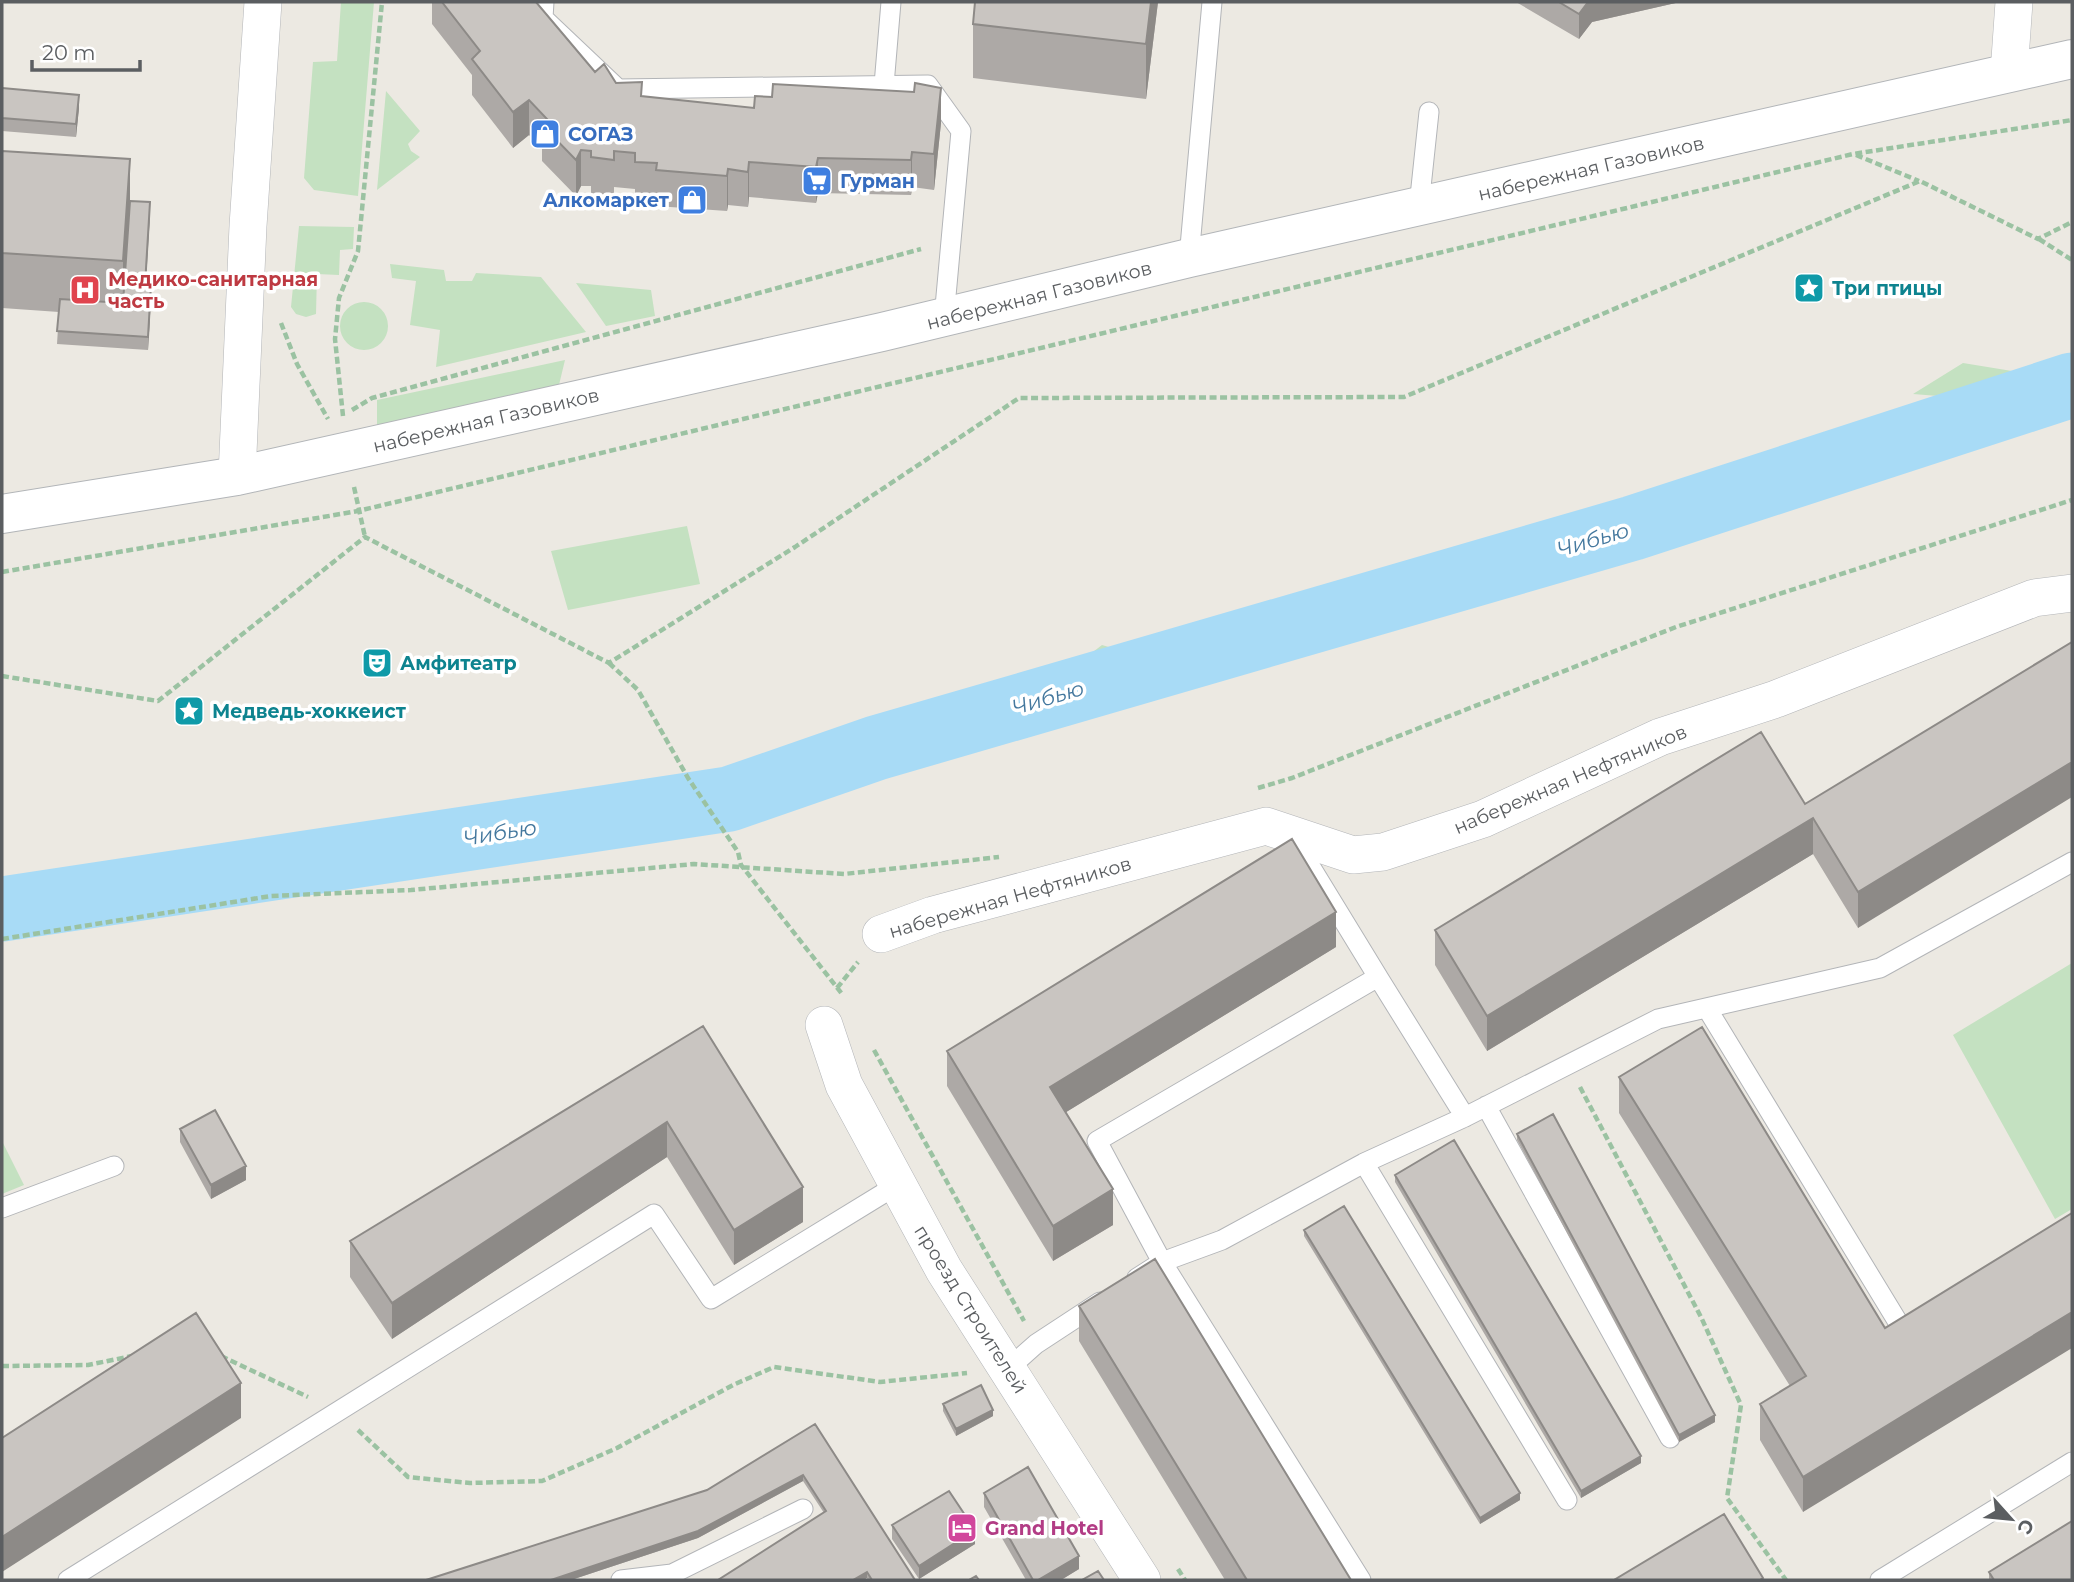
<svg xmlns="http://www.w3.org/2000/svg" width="2074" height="1582" viewBox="0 0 2074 1582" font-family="Montserrat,sans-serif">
<rect width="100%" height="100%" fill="#ece9e2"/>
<!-- green -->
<path fill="#c4e1c1" d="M341 2H374L358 196 314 190 304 178 313 62 337 61Z
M386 91 420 131 408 144 411 151 420 157 377 190Z
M299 226 354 227 353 249 340 250 339 275 317 274 316 314 306 317 296 314 291 307Z
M390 264 444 270 446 281H472L476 273 541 277 586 332 436 367 440 330 410 325 416 281 392 278Z
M576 283 651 290 655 316 606 326Z
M340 326a24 24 0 1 1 48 0a24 24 0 1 1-48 0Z
M565 360 558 389 377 431V400Z
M1963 363 2012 371 1976 399 1913 394Z
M687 526 700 584 568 610 551 551Z
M1102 645 1136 655 1101 680 1059 678Z
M2072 963V1209L2055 1219 1953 1035Z
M2 1141 24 1185 2 1194Z"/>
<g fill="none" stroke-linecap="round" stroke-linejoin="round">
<!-- river -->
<path stroke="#a8dbf6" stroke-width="65" d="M2 909 729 799 876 748 1633 528 2072 385"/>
<!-- lane casing -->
<g stroke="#b3b5b8" stroke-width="21">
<path id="lane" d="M544 2 543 18 618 89 928 85 961 131 944 318
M884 85 891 2
M1419 206 1429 112
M1189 258 1212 2
M1293 838 1378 977
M1708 1010 1907 1337
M1486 1106 1670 1438
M1364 1163 1567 1500
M2 1208 114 1166
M1137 1278 1162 1262 1222 1240 1364 1163 1465 1117 1658 1019 1880 968 2072 862
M1008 1369 1036 1344 1100 1302
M68 1580 654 1214 711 1299 897 1185
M621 1580 672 1574 803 1509
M1361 1580 1162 1262 1097 1141 1378 977 1465 1117
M1880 1580 2072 1462"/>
</g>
<!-- street casing -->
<g stroke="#b3b5b8" stroke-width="38">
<path id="street" d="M2009 73 2014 2
M237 476 248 226 263 2
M881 934 933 915 1266 826 1353 855 1383 852 1483 819 1660 737 1776 699 2034 598 2072 593
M824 1025 844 1085 944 1270 1142 1580"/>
</g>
<!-- secondary casing -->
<g stroke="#b2b5b8" stroke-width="40">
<path id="secondary" d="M2 514 237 476 882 332 1189 258 2072 59"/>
</g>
<!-- path -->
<path stroke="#9bc2a2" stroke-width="4.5" stroke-dasharray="7 3.5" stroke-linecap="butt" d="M1856 155 1919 181
M2039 239 2072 260
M281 323 297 364 328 419
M352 410 372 398 921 249
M343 416 335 339 339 298 358 251 382 2
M354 487 365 537
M2 572 358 511 1853 154 2072 120
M609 663 638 690 688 778 738 852 741 865 842 994
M2 676 158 701 365 537 609 663 795 547 1019 398 1404 397 1920 181 2038 239 2072 222
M1258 788 1292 778 1676 627 2072 500
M2 939 271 896 411 890 694 864 844 874 999 857
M837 988 858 962
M874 1050 1024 1321
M1580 1087 1701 1317 1741 1405 1727 1498 1786 1580
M221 1356 308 1397
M2 1366 88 1365 132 1356
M358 1430 408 1477 470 1483 542 1481 617 1448 733 1385 774 1367 880 1382 967 1373
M1178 1569 1185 1580"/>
<!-- lane -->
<use href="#lane" stroke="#fff" stroke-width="19"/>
<!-- street -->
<use href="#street" stroke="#fff" stroke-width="37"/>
<!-- secondary -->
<use href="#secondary" stroke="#fff" stroke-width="38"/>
</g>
<!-- wall -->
<path fill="#ada9a6" d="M432 2H536L595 72 642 96 754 108 941 123 934 190 912 187 911 195 818 193 816 203 749 197 748 207 728 205 727 211 656 206V198H635V189L614 187V196L591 193V186H581L576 196 542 161V149L529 135 513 148 472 95V75L432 24Z
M1158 2 1146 99 973 78V24Z
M1516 2H1680L1592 22 1579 39Z
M2 88 79 108 76 137 2 131Z
M2 158 130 201 150 215 145 285 151 298 148 350 57 344 59 312 2 308Z
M2072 642 1858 928 1813 854 1487 1051 1435 965V930L1805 804Z
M1336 947 1066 1112 1113 1225 1053 1261 947 1086V1051Z
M703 1026 803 1222 734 1265 667 1157 392 1339 350 1277V1241Z
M1619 1077 1885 1328 1803 1512 1760 1440V1404L1790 1386 1619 1113Z
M180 1129 246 1180 211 1199 180 1142Z
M1517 1134 1715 1422 1679 1442 1517 1140Z
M1395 1175 1641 1463 1581 1498 1395 1182Z
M1304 1230 1520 1500 1480 1524 1304 1236Z
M1079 1306 1351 1580H1225L1079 1341Z
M943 1404 993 1416 956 1436 943 1411Z
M815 1424 915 1580H868L803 1481 698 1538 571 1580H426L707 1490Z
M984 1493 1079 1569 1061 1580H1026L984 1507Z
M892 1525 975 1544 919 1579 892 1539Z
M1989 1572 2072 1580H1989Z"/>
<!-- shaded-wall -->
<path fill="#8d8a87" d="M1151 2H1158L1146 99V44Z
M1588 2H1680L1592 22 1579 39V14Z
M941 88V123L934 190V154Z
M79 95V108L76 137V124Z
M529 100V135L513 148V112Z
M581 150V186L576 196V160Z
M912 152V187L911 195V160Z
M818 158V193L816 203V167Z
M130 159V214L123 316V261Z
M749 162V197L748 207V172Z
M728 169V205L727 211V176Z
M150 202V215L145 298V285Z
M151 285V298L148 350V337Z
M2072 762V797L1858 928V892Z
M1813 818V854L1487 1051V1016Z
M1336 912V947L1050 1122V1087Z
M667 1122V1157L392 1339V1303Z
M246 1166V1180L211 1199V1185Z
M803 1187V1222L734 1265V1230Z
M1113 1189V1225L1053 1261V1226Z
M2072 1312V1348L1803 1512V1477Z
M241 1383V1418L2 1572V1537Z
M993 1410V1416L956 1436V1429Z
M1715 1415V1422L1679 1442V1435Z
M1641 1456V1463L1581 1498V1491Z
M803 1475V1481L698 1538 571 1580H551Z
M1520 1493V1500L1480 1524V1518Z
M975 1530V1544L919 1579V1566Z
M1079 1556V1569L1061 1580H1038Z
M867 1572V1578L864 1580H853Z"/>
<!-- building -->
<path fill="#c9c5c1" stroke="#8d8a87" stroke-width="2" d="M442 2H536L595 72 604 64 616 83 642 82 641 96 754 108 755 96 772 97 773 84 914 92 915 83 941 88 934 154 912 152 911 160 818 158 816 167 749 162 748 172 728 169 727 176 656 170 657 163 635 162V153L614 151V160L591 157V151L581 150 576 160 542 125 547 119 529 100 513 112 472 59 480 51Z
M975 2H1151L1146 44 973 24Z
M1559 2H1588L1579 14Z
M2 88 79 95 76 124 2 118Z
M2 151 130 159 123 261 2 253Z
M130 201 150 202 145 285H151L148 337 57 331 60 299 123 303Z
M2072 642V762L1858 892 1813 818 1487 1016 1435 930 1761 732 1805 804Z
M1292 839 1336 912 1050 1087 1113 1189 1053 1226 947 1051Z
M703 1026 803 1187 734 1230 667 1122 392 1303 350 1241Z
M1702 1027 1885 1328 2072 1213V1312L1803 1477 1760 1404 1806 1376 1619 1077Z
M215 1110 246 1166 211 1185 180 1129Z
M1553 1114 1715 1415 1679 1435 1517 1134Z
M1454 1140 1641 1456 1581 1491 1395 1175Z
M1344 1206 1520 1493 1480 1518 1304 1230Z
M1155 1259 1351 1580H1247L1079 1306Z
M196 1313 241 1383 2 1537V1438Z
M981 1385 993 1410 956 1429 943 1404Z
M815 1424 915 1580H872L867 1572 853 1580H718L826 1511 803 1475 698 1531 551 1580H426L707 1490Z
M1028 1467 1079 1556 1038 1580H1033L984 1493Z
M949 1491 975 1530 919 1566 892 1525Z
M1724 1514 1763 1578 1760 1580H1614Z
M2072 1521V1580H1994L1989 1572Z
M1098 1571 1104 1580H1082Z
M976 1576 979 1580H969Z"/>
<!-- icons -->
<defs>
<g id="shop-square" transform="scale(1.575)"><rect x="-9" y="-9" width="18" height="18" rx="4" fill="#3f7fe0" stroke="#fff"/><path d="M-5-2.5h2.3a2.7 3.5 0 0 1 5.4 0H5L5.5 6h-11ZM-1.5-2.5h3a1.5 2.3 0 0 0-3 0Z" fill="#fff"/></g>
<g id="supermarket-square" transform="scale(1.575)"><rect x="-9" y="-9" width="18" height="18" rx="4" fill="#3f7fe0" stroke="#fff"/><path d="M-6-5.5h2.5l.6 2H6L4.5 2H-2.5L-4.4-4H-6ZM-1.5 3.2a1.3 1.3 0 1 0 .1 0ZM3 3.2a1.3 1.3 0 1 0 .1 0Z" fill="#fff"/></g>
<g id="sight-square" transform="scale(1.575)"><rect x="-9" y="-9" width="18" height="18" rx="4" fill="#0f9aa8" stroke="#fff"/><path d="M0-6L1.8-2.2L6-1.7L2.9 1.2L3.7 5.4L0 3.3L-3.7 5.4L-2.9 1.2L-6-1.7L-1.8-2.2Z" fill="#fff"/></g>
<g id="hospital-square" transform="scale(1.575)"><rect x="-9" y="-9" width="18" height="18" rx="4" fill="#e0444e" stroke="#fff"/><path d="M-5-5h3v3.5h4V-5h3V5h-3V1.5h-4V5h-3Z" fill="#fff"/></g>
<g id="theatre-square" transform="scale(1.575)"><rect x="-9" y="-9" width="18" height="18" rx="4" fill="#0f9aa8" stroke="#fff"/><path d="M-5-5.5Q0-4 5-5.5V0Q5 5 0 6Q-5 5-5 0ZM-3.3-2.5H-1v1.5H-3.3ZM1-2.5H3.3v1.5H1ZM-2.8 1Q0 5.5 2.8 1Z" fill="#fff"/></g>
<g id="hotel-square" transform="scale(1.575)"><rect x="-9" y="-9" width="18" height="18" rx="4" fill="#d1479c" stroke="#fff"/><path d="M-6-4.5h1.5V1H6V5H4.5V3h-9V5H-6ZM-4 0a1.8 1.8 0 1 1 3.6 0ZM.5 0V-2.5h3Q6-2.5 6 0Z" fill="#fff"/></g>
</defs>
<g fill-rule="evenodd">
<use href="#shop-square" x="545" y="134"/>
<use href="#supermarket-square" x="817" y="181"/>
<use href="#shop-square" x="692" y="200"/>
<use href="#sight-square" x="1809" y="288"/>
<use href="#hospital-square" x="85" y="290"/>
<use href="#theatre-square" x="377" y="663"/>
<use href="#sight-square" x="189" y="711"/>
<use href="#hotel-square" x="962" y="1528"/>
</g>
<g text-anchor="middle" stroke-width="7" stroke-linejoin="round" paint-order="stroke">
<!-- shop labels -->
<g font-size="19" font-weight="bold" fill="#366cbe" stroke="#fff" text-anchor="start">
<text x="568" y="141">СОГАЗ</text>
<text x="840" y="188">Гурман</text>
<text x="669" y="207" text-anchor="end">Алкомаркет</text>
</g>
<!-- street labels -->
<g font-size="19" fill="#5b5e61" stroke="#fff">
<text transform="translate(1591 168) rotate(-13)" y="7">набережная Газовиков</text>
<text transform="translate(1039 295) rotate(-14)" y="7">набережная Газовиков</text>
<text transform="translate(486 420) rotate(-13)" y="7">набережная Газовиков</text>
<text transform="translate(1570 779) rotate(-23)" y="7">набережная Нефтяников</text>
<text transform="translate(1010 897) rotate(-16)" y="7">набережная Нефтяников</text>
<text transform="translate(971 1309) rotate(58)" y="7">проезд Строителей</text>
</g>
<!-- health labels -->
<g font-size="19" font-weight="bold" fill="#be3a42" stroke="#fff" text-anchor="start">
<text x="108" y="286">Медико-санитарная<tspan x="108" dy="22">часть</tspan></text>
</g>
<!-- culture labels -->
<g font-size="19" font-weight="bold" fill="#0d838f" stroke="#fff" text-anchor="start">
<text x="1832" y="295">Три птицы</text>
<text x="400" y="670">Амфитеатр</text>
<text x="212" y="718">Медведь-хоккеист</text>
</g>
<!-- hotel labels -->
<g font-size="19" font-weight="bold" fill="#b23c85" stroke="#fff" text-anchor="start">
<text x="985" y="1535">Grand Hotel</text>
</g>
<!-- water labels -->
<g font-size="21" font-style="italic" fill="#44789e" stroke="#fff">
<text transform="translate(1593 540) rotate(-16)" y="7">Чибью</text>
<text transform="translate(1048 698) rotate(-16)" y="7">Чибью</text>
<text transform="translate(500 833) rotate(-9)" y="7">Чибью</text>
</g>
</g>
<!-- border -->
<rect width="2074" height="1582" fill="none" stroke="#5b5e61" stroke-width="7"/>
<!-- north arrow -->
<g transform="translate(2011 1519) rotate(117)" stroke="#ffffff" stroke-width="5" paint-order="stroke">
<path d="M0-5L12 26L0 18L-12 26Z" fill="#5b5e61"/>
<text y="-10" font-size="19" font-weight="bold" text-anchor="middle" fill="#5b5e61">С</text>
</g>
<!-- scale -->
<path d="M32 60v10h108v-10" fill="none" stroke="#5b5e61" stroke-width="3.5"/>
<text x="42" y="60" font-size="21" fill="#5b5e61" stroke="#ffffff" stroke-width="5" paint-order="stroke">20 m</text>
</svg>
